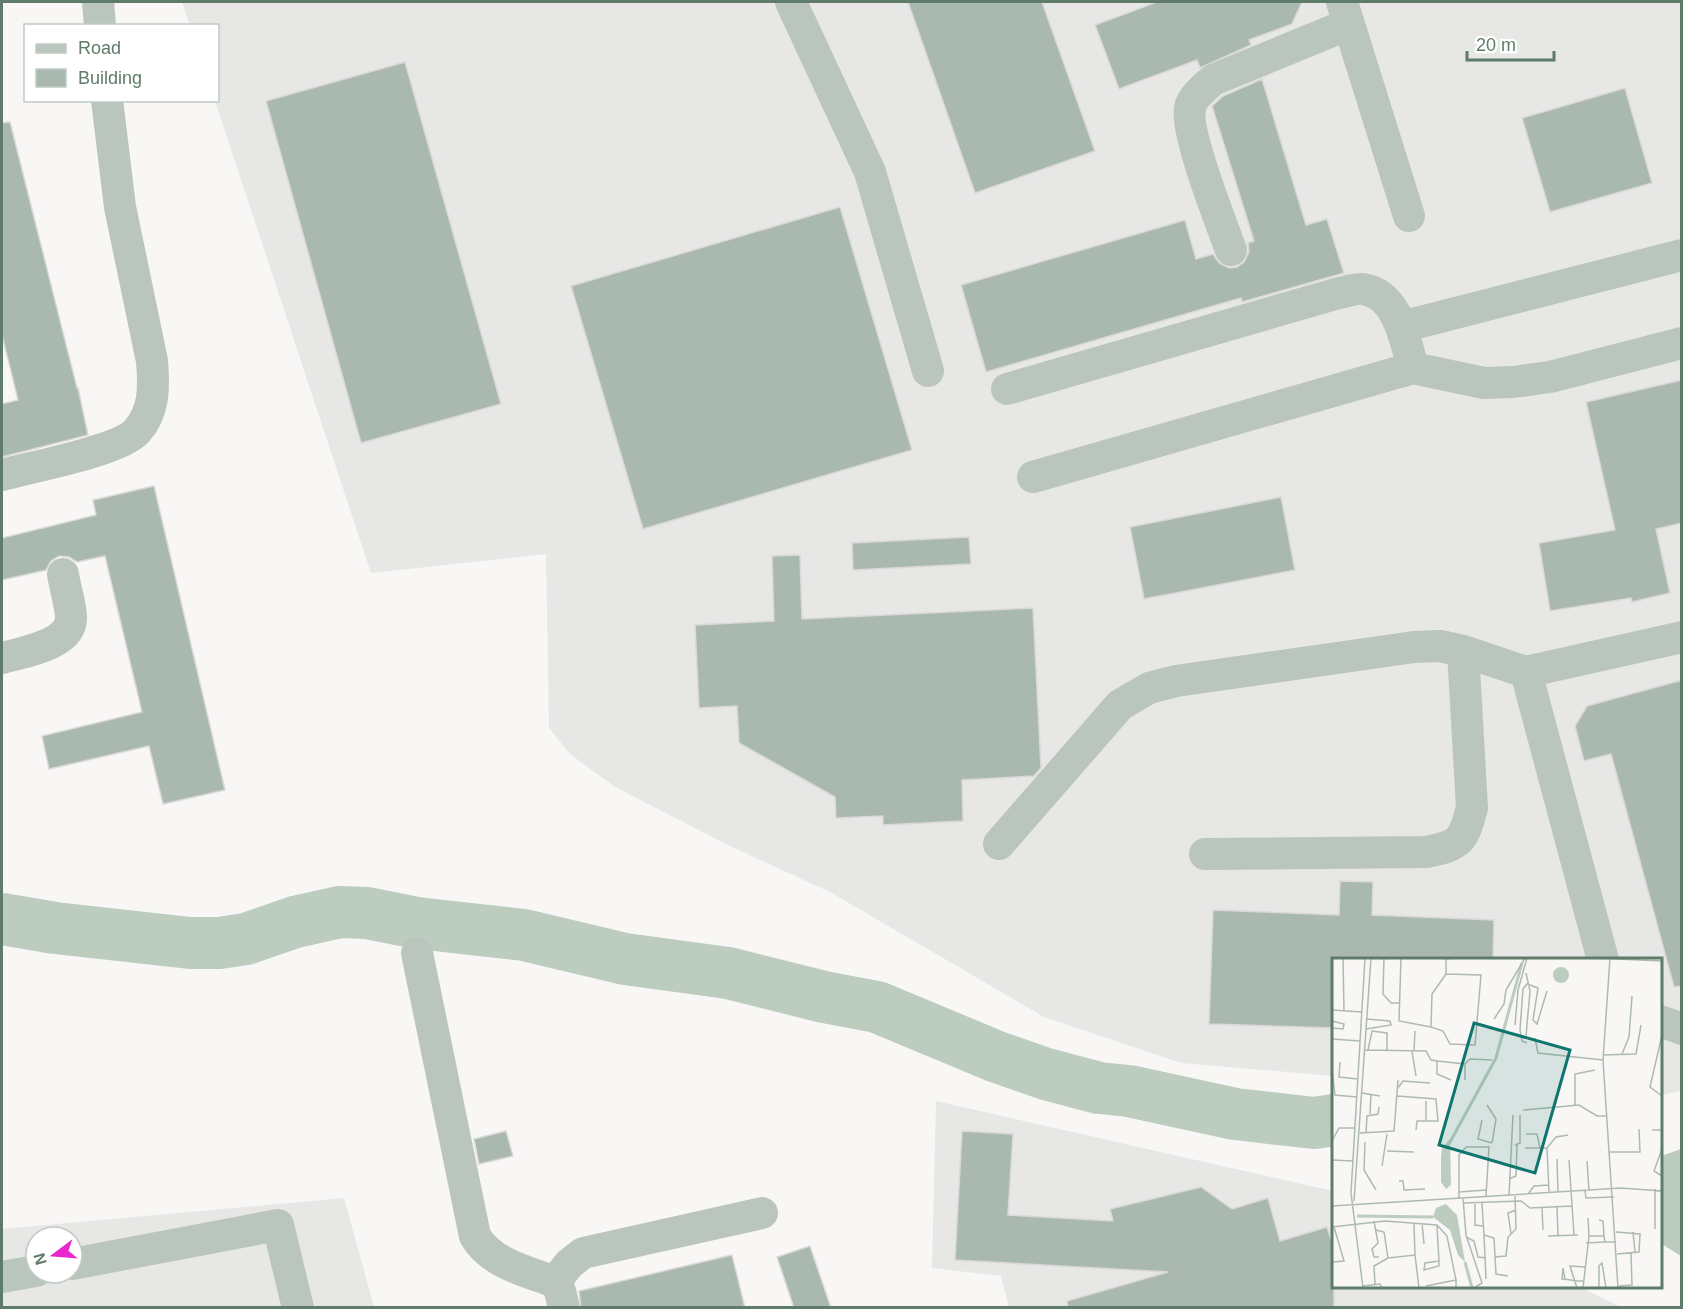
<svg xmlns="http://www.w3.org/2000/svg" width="1683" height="1309" viewBox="0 0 1683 1309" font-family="Arial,sans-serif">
<rect width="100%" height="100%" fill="#f9f6f6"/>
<!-- built -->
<path fill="#e7e7e5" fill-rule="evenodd" d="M182 2H1681V1091L1661 1095 1660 960H1334L1333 1076 1181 1063 1044 1017 830 892 730 846 615 787 570 754 549 728 546 554 371 573 215 101 218 100V26L190 25Z
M936 1101 1333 1191 1334 1286 1580 1287 1621 1307H1009L1001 1276 932 1268Z
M344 1198 374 1307 2 1308V1229ZM36 1237H72V1273H36Z"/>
<!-- water -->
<path fill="#bcccbe" d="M1681 1149 1682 1150 1681 1256 1660 1243 1661 1156Z"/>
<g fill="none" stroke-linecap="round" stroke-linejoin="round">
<!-- river -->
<path stroke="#bcccbe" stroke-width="52" d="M2 919 55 928 190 943H219L246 939 295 922 340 912 367 913 417 923 524 935 625 959 728 973 824 997 877 1007 997 1057 1046 1074 1099 1088 1129 1091 1235 1114 1314 1123 1334 1120"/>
</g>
<!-- building -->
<path fill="#aab9af" stroke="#dad8d8" stroke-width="1.5" d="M908 2H1042L1095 151 975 193Z
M1157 2H1302L1292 24 1249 40 1251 45 1200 68 1197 60 1119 89 1095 25Z
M405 62 501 404 361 443 266 101Z
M1262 79 1306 225 1327 219 1344 273 1242 302 1241 298 986 372 961 285 1185 220 1196 259 1213 254 1219 263 1229 268 1237 267 1244 262 1249 252 1248 243 1254 241 1212 106 1223 96Z
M1625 88 1652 183 1550 212 1522 118Z
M10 122 77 388H78L88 435 2 457V404L18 400 2 335V123Z
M840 207 912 450 643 529 571 286Z
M1682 380V523L1656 529 1670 593 1632 602 1631 598 1550 611 1539 543 1615 530 1586 402Z
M154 486 225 790 163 804 149 746 49 769 42 736 142 712 105 556 77 562 69 557 59 556 51 561 46 570 2 580V538L96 515 93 500Z
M1281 497 1295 570 1144 599 1130 527Z
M969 537 971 564 853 570 852 543Z
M800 555 802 619 1033 608 1041 768 1034 776 962 780 963 821 883 825V816L836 818 835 797 739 743 737 706 699 708 695 625 774 621 772 556Z
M1682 680V986L1674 987 1611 754 1584 761 1575 726 1587 706Z
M1340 881 1373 882 1372 915 1494 920 1493 960H1334V1028L1209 1024 1213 910 1339 915Z
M506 1131 513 1156 479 1164 474 1139Z
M962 1131 1013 1134 1008 1215 1113 1221 1110 1209 1201 1187 1232 1209 1268 1198 1280 1241 1327 1227 1334 1249V1308H1068L1067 1301 1168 1272 955 1260Z
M810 1246 831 1308H794L777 1257Z
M732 1255 745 1308H581L579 1291Z"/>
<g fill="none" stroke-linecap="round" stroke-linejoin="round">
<!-- minor -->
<path stroke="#bac5be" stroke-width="32" d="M98 2 100 26
M791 2 870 172 928 371
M1342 2 1409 216
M1231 250C1221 223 1185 132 1190 108 1192 97 1205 87 1213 80L1349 24
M1401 327 1682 255
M1007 389 1339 293C1346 292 1356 288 1363 289 1398 294 1405 340 1413 368
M2 475C30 467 120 451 137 431 155 411 154 386 152 361L120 207 107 100
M1033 477 1413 368 1484 383 1513 382 1550 377 1682 343
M2 658C23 652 73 645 71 616 70 602 65 588 63 574
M999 844 1120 705 1149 688 1176 681 1414 647 1440 646 1463 651
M1205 854 1426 852C1461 845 1463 841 1472 808L1463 651 1526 672
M417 953 475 1236C491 1264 527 1271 555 1282
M1603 960 1526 672 1682 637
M1660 1021 1682 1029
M72 1264 278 1225 298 1308
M2 1277 36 1271
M564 1308 560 1291 555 1282 569 1264 583 1253 762 1213"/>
</g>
<!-- overview -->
<g transform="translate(1332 958)">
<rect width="330" height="330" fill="#f9f6f6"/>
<path d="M221 17a8 8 0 1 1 16 0a8 8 0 1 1-16 0ZM118 181 119 227 114 231 109 224V200L110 190ZM114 246 125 257 133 304 126 297 118 272 101 259 104 250Z" fill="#bcccbe"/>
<path fill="none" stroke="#bcccbe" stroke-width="3" d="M117 186 164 100 190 5M25 258 101 259M133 304 140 330"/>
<path fill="none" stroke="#adbab1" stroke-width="1.5" d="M11 0 12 53M52 0 51 36 59 45H68M69 0 67 63 99 69M263 0 330 3M278 0 271 102 286 330M194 15 198 33 194 78M114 16 100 36 99 69 111 73 118 86 143 87 149 17 114 16V1L121 0M0 52 30 54M162 61 172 46 174 32 193 0M0 63 12 66 11 71 0 70M183 67 186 32 195 0M34 71 59 67 58 63 35 61M330 77 318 129 330 138M203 80 206 95 271 102M0 81 28 83M195 85 190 83 188 72 191 31 195 26 206 30 201 62 205 66 215 33M33 92 94 93 99 102 105 103V116L119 122M36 92 40 73 55 75V93M80 93 84 118M82 93 83 73M290 96 297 79 300 38M271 97 304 96 309 67M105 103 133 106V122M8 104 7 119 26 121M133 106 138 101 160 102M0 112 3 137 25 139M65 131 71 123 98 125M30 135 48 138M65 138 104 141 106 163H94V143M155 147 164 161 160 185M243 147V116L263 112M191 152 247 147 265 158H274M38 156 39 136M150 162 146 181 160 185M84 172 85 163H94M320 172H330V158M28 175 62 173 66 122M34 175 35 158 46 156 47 149M194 176H205L208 190M0 183 7 170H23M33 184 32 212 44 232M183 187 188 185V157M193 190H215L217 234M215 190 224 179 236 177M330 191 322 213 330 218M55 193 82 194M277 194H308L307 171M225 201 226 234M0 202 21 203M237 202 242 277M255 203 257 232M50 208 55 176M177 221 184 218 185 187M67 223H71L72 232 93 231M323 231V271M253 232 254 240 282 239M127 234 154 232M196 236 202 228 217 227M177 237 181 157M127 240V197L134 189H157L154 238M131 240 134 277 150 325 142 330M22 243 39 0M131 245 189 243 198 250 240 248M150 245 152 277 162 280 164 316 176 318M143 246V267L151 268M0 248 289 230 330 233M225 249 226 277M210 250 211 272M256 260 257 278H272L273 284H284M267 262 271 263 272 278M42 263 46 285 40 291 42 299H47M90 265 92 286M82 266 83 297M105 267 106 287 107 303V308L92 312 93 305 107 303M0 269 53 263 105 267 115 278 124 322M44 272 52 274 56 300 83 297 87 330M284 274 308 276 307 294 285 296M301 274 303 294M179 276 176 255 184 252M152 277 154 321M216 278 246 277M134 279 142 283 146 299 154 300M254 285 273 284M163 299 174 298 176 279 184 271 183 236M0 304 12 303 2 269M233 321 231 310 230 321H232L245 323H251M43 326 42 308 56 300M31 328 48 326 50 330M94 328 124 322V330M287 328 300 327 299 295M31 330 19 235 33 0M245 330 238 308 254 309M251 330 257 278M267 330V308L270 305 274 330"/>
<path fill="#0f766e" fill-opacity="0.15" stroke="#0f766e" stroke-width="3" d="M142 65 238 92 203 215 107 187Z"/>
<rect width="330" height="330" fill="none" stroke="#5e7c69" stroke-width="3"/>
</g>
<!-- border -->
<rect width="1683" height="1309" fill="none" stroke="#5e7c69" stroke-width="6"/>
<!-- legend -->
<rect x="24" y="24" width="195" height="78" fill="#ffffff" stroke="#bfcbc3" stroke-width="1.5"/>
<rect x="36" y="44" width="30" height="9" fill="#bac5be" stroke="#bfcbc3" stroke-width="1.5"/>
<text x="78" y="54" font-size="18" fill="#5e7c69">Road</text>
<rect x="36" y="69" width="30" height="18" fill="#aab9af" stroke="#bfcbc3" stroke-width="1.5"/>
<text x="78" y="84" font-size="18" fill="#5e7c69">Building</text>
<!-- north arrow -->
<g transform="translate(54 1255) rotate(254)"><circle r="28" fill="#ffffff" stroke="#bfcbc3" stroke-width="1.5"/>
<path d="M0-4.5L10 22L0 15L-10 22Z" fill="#e827cc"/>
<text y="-9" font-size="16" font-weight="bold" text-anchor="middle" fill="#5e7c69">N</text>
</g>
<!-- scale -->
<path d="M1467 51v9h87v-9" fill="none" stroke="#5e7c69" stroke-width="3"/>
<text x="1476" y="51" font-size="18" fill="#5e7c69" stroke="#ffffff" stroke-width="4.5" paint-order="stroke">20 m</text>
</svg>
